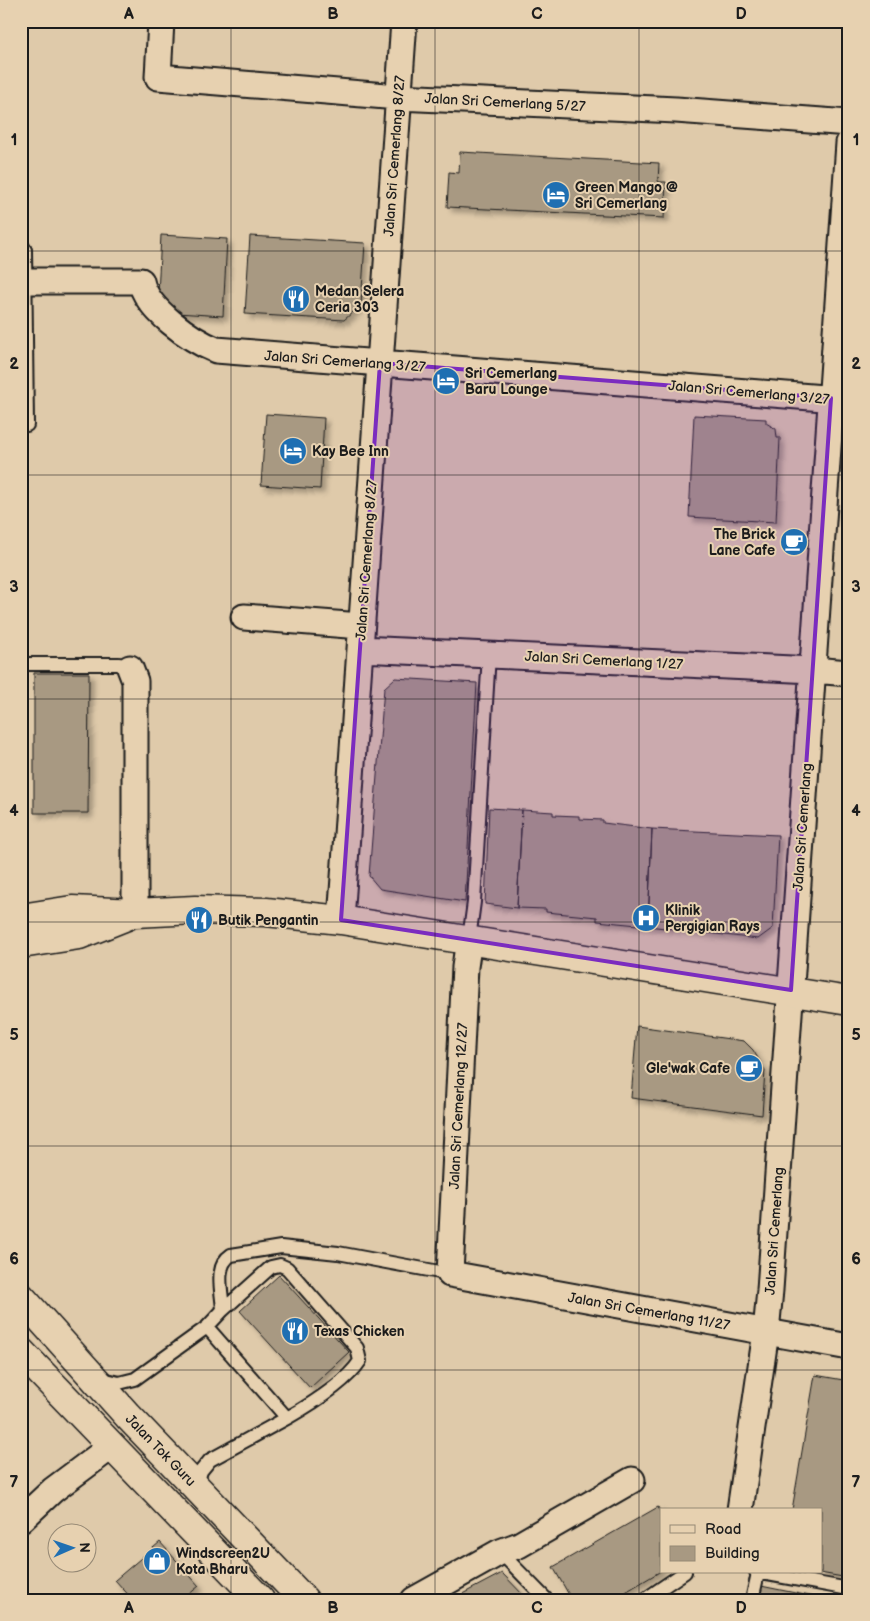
<svg xmlns="http://www.w3.org/2000/svg" width="870" height="1621" viewBox="0 0 870 1621" font-family="'Balsamiq Sans',sans-serif">
<defs>
<filter id="shadow"><feDropShadow dx="4.5" dy="4.5" stdDeviation="2.5" flood-color="#0004"/></filter>
</defs>
<rect width="100%" height="100%" fill="#dfcaaa"/>
<filter id="ink" filterUnits="userSpaceOnUse"><feTurbulence type="fractalNoise" baseFrequency=".02" numOctaves="2"/><feDisplacementMap in="SourceGraphic" scale="10" xChannelSelector="R" yChannelSelector="G"/><feConvolveMatrix kernelMatrix="1 2 1 2 8 2 1 2 1" color-interpolation-filters="sRGB"/></filter>
<g filter="url(#ink)">
<!-- building -->
<path fill="#a89982" stroke="#1c1c1c" filter="url(#shadow)" d="M460 152 659 163 658 182H666L664 218 447 207 449 172 459 173Z
M161 235 227 239 223 316 177 313 158 294Z
M250 236 365 243 361 305 344 320 245 314Z
M266 414 324 418 320 489 261 485Z
M694 415 766 419V423L776 429 777 438H780L776 522 689 517Z
M34 673H89L88 813H34Z
M395 678 477 683 465 902 380 889 369 876 384 688Z
M489 808 522 810 517 908 485 904Z
M522 810 553 812V815L579 816V819L603 820V823L652 829 648 926 597 921V917L546 912V909L517 908Z
M652 829 778 835 773 928 758 939 648 926Z
M637 1026 744 1041 753 1050 765 1070 762 1115 631 1098Z
M279 1275 349 1352 310 1388 240 1311Z
M815 1375 849 1381V1541L843 1577 814 1572H821V1510H792Z
M658 1507 661 1513V1571L612 1600H572L553 1567Z
M160 1542 199 1586 182 1600H133L115 1580Z
M502 1573 528 1600H451Z
M761 1586 820 1598V1600H758Z"/>
<g fill="none" stroke-linecap="round" stroke-linejoin="round">
<!-- lane casing -->
<g stroke="#1c1c1c" stroke-width="16">
<path id="lane" d="M21 244 25 250 27 425
M21 664H119L130 668
M469 939 474 902 489 654
M223 1310 271 1267 280 1265 287 1268 357 1348 360 1361C345 1384 310 1405 287 1418
M207 1327 223 1310C222 1291 214 1266 231 1255L281 1247 338 1253 450 1274
M102 1379 119 1383 135 1379 207 1327 287 1418 210 1460 201 1471 196 1487
M500 1552 547 1600
M756 1572 849 1589
M644 1600 685 1572
M752 1600 758 1573"/>
</g>
<!-- street casing -->
<g stroke="#1c1c1c" stroke-width="29">
<path id="street" d="M161 21 158 77 398 97 676 110 849 123
M25 281H141C146 309 191 340 216 350L849 400
M244 617 361 626
M360 649 813 670 849 673
M130 668 135 681V913
M341 920 404 21
M469 939 465 967 450 1274 849 1347
M740 1510 766 1332 770 1290 849 143
M21 1520 53 1490 112 1446
M414 1600 500 1552 519 1545 632 1480"/>
</g>
<!-- secondary casing -->
<g stroke="#1c1c1c" stroke-width="31">
<path id="secondary" d="M21 918 72 910 135 913 195 910 266 912 341 920 849 1001
M21 944 79 935 129 915"/>
</g>
<!-- primary casing -->
<g stroke="#1c1c1c" stroke-width="31">
<path id="primary" d="M21 1297 128 1416 304 1600
M21 1352 260 1600"/>
</g>
<!-- lane -->
<use href="#lane" stroke="#e7d1b0" stroke-width="12"/>
<!-- street -->
<use href="#street" stroke="#e7d1b0" stroke-width="25"/>
<!-- secondary -->
<use href="#secondary" stroke="#e7d1b0" stroke-width="28"/>
<!-- primary -->
<use href="#primary" stroke="#e7d1b0" stroke-width="28"/>
</g>
</g>
<!-- marked area -->
<path fill="#7b2cbf" fill-opacity="0.2" stroke="#7b2cbf" stroke-width="4" stroke-linejoin="round" d="M380 363 831 398 791 990 341 920Z"/>
<!-- grid -->
<path fill="none" stroke="#1c1c1c" stroke-width="1" stroke-opacity="0.55" d="M231 21V1600M435 21V1600M639 21V1600M21 251H849M21 475H849M21 699H849M21 922H849M21 1146H849M21 1370H849"/>
<!-- icons -->
<defs>
<g id="hotel-disc" transform="scale(1.4375)"><circle r="9.5" fill="#1f6fb2" stroke="#e7d1b0"/><path d="M-6-4.5h1.5V1H6V5H4.5V3h-9V5H-6ZM-4 0a1.8 1.8 0 1 1 3.6 0ZM.5 0V-2.5h3Q6-2.5 6 0Z" fill="#fff"/></g>
<g id="restaurant-disc" transform="scale(1.4375)"><circle r="9.5" fill="#1f6fb2" stroke="#e7d1b0"/><path d="M-5-6h1v4h1v-4h1v4h1v-4h1v5L-1.5 .5V6h-2V.5L-5-1ZM5-6V6H3V1.5H1.5Q1.5-4 5-6Z" fill="#fff"/></g>
<g id="cafe-disc" transform="scale(1.4375)"><circle r="9.5" fill="#1f6fb2" stroke="#e7d1b0"/><path d="M-5.5-4.5H6V0H3Q3 3.5 0 3.5H-2.5Q-5.5 3.5-5.5 0ZM3-3.2v2h1.7v-2ZM-6 4.5H4V6H-6Z" fill="#fff"/></g>
<g id="hospital-disc" transform="scale(1.4375)"><circle r="9.5" fill="#1f6fb2" stroke="#e7d1b0"/><path d="M-5-5h3v3.5h4V-5h3V5h-3V1.5h-4V5h-3Z" fill="#fff"/></g>
<g id="shop-disc" transform="scale(1.4375)"><circle r="9.5" fill="#1f6fb2" stroke="#e7d1b0"/><path d="M-5-2.5h2.3a2.7 3.5 0 0 1 5.4 0H5L5.5 6h-11ZM-1.5-2.5h3a1.5 2.3 0 0 0-3 0Z" fill="#fff"/></g>
</defs>
<g fill-rule="evenodd">
<use href="#hotel-disc" x="556" y="195"/>
<use href="#restaurant-disc" x="296" y="299"/>
<use href="#hotel-disc" x="446" y="381"/>
<use href="#hotel-disc" x="293" y="451"/>
<use href="#cafe-disc" x="794" y="542"/>
<use href="#hospital-disc" x="646" y="918"/>
<use href="#restaurant-disc" x="199" y="920"/>
<use href="#cafe-disc" x="749" y="1068"/>
<use href="#restaurant-disc" x="295" y="1331"/>
<use href="#shop-disc" x="157" y="1561"/>
</g>
<g text-anchor="middle" stroke-width="4" stroke-linejoin="round" paint-order="stroke">
<!-- street labels -->
<g font-size="14" fill="#1c1c1c" stroke="#e7d1b0">
<text transform="translate(505 102) rotate(3)" y="5">Jalan Sri Cemerlang 5/27</text>
<text transform="translate(394 156) rotate(-86)" y="5">Jalan Sri Cemerlang 8/27</text>
<text transform="translate(345 361) rotate(4)" y="5">Jalan Sri Cemerlang 3/27</text>
<text transform="translate(749 392) rotate(5)" y="5">Jalan Sri Cemerlang 3/27</text>
<text transform="translate(366 560) rotate(-86)" y="5">Jalan Sri Cemerlang 8/27</text>
<text transform="translate(604 660) rotate(3)" y="5">Jalan Sri Cemerlang 1/27</text>
<text transform="translate(802 827) rotate(-86)" y="5">Jalan Sri Cemerlang</text>
<text transform="translate(458 1106) rotate(-87)" y="5">Jalan Sri Cemerlang 12/27</text>
<text transform="translate(774 1231) rotate(-86)" y="5">Jalan Sri Cemerlang</text>
<text transform="translate(649 1311) rotate(10)" y="5">Jalan Sri Cemerlang 11/27</text>
<text transform="translate(161 1450) rotate(46)" y="5">Jalan Tok Guru</text>
</g>
<!-- poi labels -->
<g font-size="14" font-weight="bold" fill="#1c1c1c" stroke="#e7d1b0" text-anchor="start">
<text x="575" y="192">Green Mango @<tspan x="575" dy="16">Sri Cemerlang</tspan></text>
<text x="315" y="296">Medan Selera<tspan x="315" dy="16">Ceria 303</tspan></text>
<text x="465" y="378">Sri Cemerlang<tspan x="465" dy="16">Baru Lounge</tspan></text>
<text x="312" y="456">Kay Bee Inn</text>
<text x="775" y="539" text-anchor="end">The Brick<tspan x="775" dy="16">Lane Cafe</tspan></text>
<text x="665" y="915">Klinik<tspan x="665" dy="16">Pergigian Rays</tspan></text>
<text x="218" y="925">Butik Pengantin</text>
<text x="730" y="1073" text-anchor="end">Gle'wak Cafe</text>
<text x="314" y="1336">Texas Chicken</text>
<text x="176" y="1558">Windscreen2U<tspan x="176" dy="16">Kota Bharu</tspan></text>
</g>
</g>
<!-- margin -->
<rect width="870" height="1621" fill="none" stroke="#e7d1b0" stroke-width="55"/>
<!-- legend -->
<rect x="660" y="1508" width="162" height="65" fill="#e7d1b0" stroke="#968975"/>
<rect x="670" y="1525" width="25" height="8" fill="#e7d1b0" stroke="#968975"/>
<text x="705" y="1534" font-size="15" fill="#1c1c1c">Road</text>
<rect x="670" y="1546" width="25" height="15" fill="#a89982" stroke="#968975"/>
<text x="705" y="1558" font-size="15" fill="#1c1c1c">Building</text>
<!-- north arrow -->
<g transform="translate(72 1548) rotate(88)"><circle r="24" fill="#e7d1b0" stroke="#968975"/>
<path d="M0-4L9 19L0 12L-9 19Z" fill="#1f6fb2"/>
<text y="-8" font-size="14" font-weight="bold" text-anchor="middle" fill="#1c1c1c">N</text>
</g>
<rect x="28" y="28" width="814" height="1566" fill="none" stroke="#1c1c1c" stroke-width="2"/>
<g font-size="16" text-anchor="middle" font-weight="bold" fill="#1c1c1c">
<text x="129" y="19">A</text>
<text x="333" y="19">B</text>
<text x="537" y="19">C</text>
<text x="741" y="19">D</text>
<text x="14" y="145">1</text>
<text x="856" y="145">1</text>
<text x="14" y="369">2</text>
<text x="856" y="369">2</text>
<text x="14" y="592">3</text>
<text x="856" y="592">3</text>
<text x="14" y="816">4</text>
<text x="856" y="816">4</text>
<text x="14" y="1040">5</text>
<text x="856" y="1040">5</text>
<text x="14" y="1264">6</text>
<text x="856" y="1264">6</text>
<text x="14" y="1487">7</text>
<text x="856" y="1487">7</text>
<text x="129" y="1613">A</text>
<text x="333" y="1613">B</text>
<text x="537" y="1613">C</text>
<text x="741" y="1613">D</text>
</g>
</svg>
